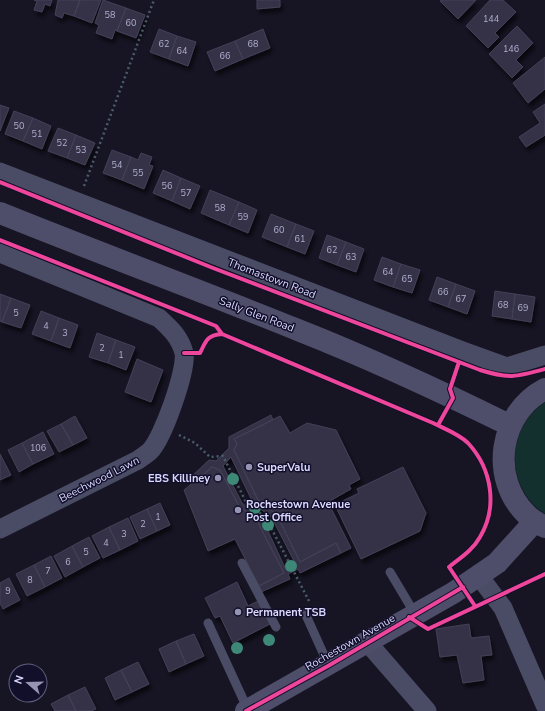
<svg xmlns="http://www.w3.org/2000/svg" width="545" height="711" viewBox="0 0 545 711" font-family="'Nunito Sans',sans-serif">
<defs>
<filter id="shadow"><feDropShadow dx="2.5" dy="4.5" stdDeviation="2" flood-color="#0009"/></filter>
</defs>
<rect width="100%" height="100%" fill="#171524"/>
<!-- green -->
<path fill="#13302f" d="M545 402V514C505 488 505 429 545 402Z"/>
<!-- building -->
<path fill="#353346" stroke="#434058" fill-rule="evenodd" filter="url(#shadow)" d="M34 0H52L50 6 45 4 42 12 34 10 37 1Z
M58 0H80L74 16 64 13 62 18 55 15Z
M80 0H101L92 23 74 16Z
M103 0 126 8 117 31 115 30 112 39 96 33 99 25 95 23Z
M257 0H280V7L257 9Z
M442 0H476L458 19 440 1Z
M490 0H503L516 12 495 33 499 37 488 48 466 26Z
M126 8 145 15 136 38 117 31Z
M517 26 533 43 516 60 523 67 512 78 489 54Z
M159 29 177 36 169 59 150 52Z
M263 29 270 48 243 59 235 41Z
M177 36 196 42 188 66 169 59Z
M235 41 243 59 215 71 207 52Z
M545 57V89L528 103 513 83Z
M545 104V135L526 147 519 137 540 123 533 112Z
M0 105 9 108 0 131Z
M14 111 33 118 23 141 5 134Z
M33 118 51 126 42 149 23 141Z
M58 128 76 135 67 158 48 151Z
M76 135 95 143 85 165 67 158Z
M112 150 131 157 122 180 103 173Z
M141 153 152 157 149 165 153 166 144 189 122 180 131 157 138 160Z
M163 170 181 178 172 201 153 193Z
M181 178 200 186 190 209 172 201Z
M210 190 239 202 229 225 201 213Z
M239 202 257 210 248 233 229 225Z
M271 214 296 224 287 247 262 237Z
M296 224 314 231 305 254 287 247Z
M327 235 346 242 337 265 319 258Z
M346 242 364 249 356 272 337 265Z
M382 257 401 264 393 287 374 280Z
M401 264 420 270 412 293 393 287Z
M437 277 456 284 448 307 429 300Z
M456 284 475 291 467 314 448 307Z
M495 291 515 294 512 319 492 316Z
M0 294 11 298 2 322 0 321Z
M515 294 535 297 531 322 512 319Z
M11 298 30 305 21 328 2 322Z
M41 311 59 318 51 341 32 334Z
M59 318 78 325 70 348 51 341Z
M97 333 116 340 108 363 89 357Z
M116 340 135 347 126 370 108 363Z
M137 359 163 370 151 402 125 392Z
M271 415 273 420 234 439 237 444 234 450 258 500 277 515 300 562 336 543 341 553 300 573 298 569 288 574 290 579 261 592 259 586 284 573 256 519 239 506 220 470 212 467 195 483 191 477 209 460 216 461 229 448V437ZM231 457 253 503 272 518 296 565 286 570 262 518 242 503 223 466Z
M75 416 87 438 73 445 61 424Z
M280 416 290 433 307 423 336 430 360 479 349 485 351 489 328 502 351 548 341 553 336 543 300 562 277 515 258 500 234 450 237 444 234 439Z
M61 424 73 445 59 452 47 431Z
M43 432 54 454 33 464 22 443Z
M22 443 33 464 19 472 8 450Z
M0 454 11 475 0 480Z
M212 467 220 470 239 506 256 519 284 573 259 586 235 539 208 551 184 490Z
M403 467 426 513 420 531 361 559 335 505 359 493 357 489Z
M160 503 170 525 157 531 147 509Z
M147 509 157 531 140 539 130 517Z
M128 518 138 541 120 550 109 527Z
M109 527 120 550 103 558 92 536Z
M89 537 100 558 83 567 72 546Z
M72 546 83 567 65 577 54 556Z
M51 556 62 578 45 587 34 565Z
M34 565 45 587 27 596 16 574Z
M9 578 20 600 3 609 0 603V583Z
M237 582 248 606 258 601 270 624 233 643 220 616 215 618 205 598Z
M469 624 471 638 489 636 492 655 481 656 484 680 463 683 457 655 440 657 436 629Z
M194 634 204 656 186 664 176 641Z
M176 641 186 664 169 672 159 649Z
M138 662 149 684 132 692 121 670Z
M121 670 132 692 115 700 105 678Z
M85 687 96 709 91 711H76L68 695Z
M68 695 76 711H55L51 704Z"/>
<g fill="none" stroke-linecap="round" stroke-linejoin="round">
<!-- path -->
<path stroke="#4a5c6b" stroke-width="2.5" stroke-dasharray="2 3" stroke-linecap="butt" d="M84 186 154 0
M179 435 195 443 210 457 223 456 246 502 266 518 309 601"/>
<!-- lane -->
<path stroke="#4a4b65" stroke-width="9" d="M242 563 276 627
M390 572 415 614
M305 613 328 664
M208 623 248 710"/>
<!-- street -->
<path stroke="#4a4b65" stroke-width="19" d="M0 172 463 351 507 367 545 355
M0 253 159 318C170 328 180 337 184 353 187 370 163 438 150 451 147 454 142 457 138 460L0 529
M479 576 503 608 545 705
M368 643 427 711"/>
<!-- secondary -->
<path stroke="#4e4e6a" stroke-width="22" d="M0 213C99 253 199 290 298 330 369 358 440 391 509 425
M545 389C499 413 489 478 527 515 532 520 539 524 545 527
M246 711 453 593 497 563 535 521"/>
<!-- cycleway casing -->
<g stroke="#120f2a" stroke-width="6">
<path id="cycleway" d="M0 182 213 268 480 370C509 379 516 377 545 369
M0 240 216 326 222 334
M184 353H200C206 341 207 335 222 334L433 423C445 429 459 434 468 443 492 469 498 507 480 537 473 550 460 558 449 567L475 606
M438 425 453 398 450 389 459 362
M409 617 428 629 545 574
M246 711 328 666 463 587"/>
</g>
<!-- cycleway -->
<use href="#cycleway" stroke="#ed469a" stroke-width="4"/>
</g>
<!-- trees -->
<g fill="#3e8877">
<circle cx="233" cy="479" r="6"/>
<circle cx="255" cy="508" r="6"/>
<circle cx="268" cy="525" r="6"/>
<circle cx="291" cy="566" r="6"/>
<circle cx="269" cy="640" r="6"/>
<circle cx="237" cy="648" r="6"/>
</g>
<!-- markers -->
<g fill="#9694b2" stroke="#120f2a" stroke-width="1.5">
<circle cx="249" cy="467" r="4"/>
<circle cx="218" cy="478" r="4"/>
<circle cx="238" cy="510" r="4"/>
<circle cx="238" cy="612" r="4"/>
</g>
<g text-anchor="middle" stroke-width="3" stroke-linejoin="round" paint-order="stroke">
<!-- number labels -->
<g font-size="9" fill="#b1afd1">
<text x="110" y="18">58</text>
<text x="491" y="22">144</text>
<text x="131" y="26">60</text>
<text x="164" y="47">62</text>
<text x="253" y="47">68</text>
<text x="511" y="52">146</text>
<text x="182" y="54">64</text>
<text x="225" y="59">66</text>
<text x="19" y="129">50</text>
<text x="37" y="137">51</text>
<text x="62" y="146">52</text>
<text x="81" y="153">53</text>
<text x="117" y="168">54</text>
<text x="138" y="176">55</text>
<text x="167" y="189">56</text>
<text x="186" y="196">57</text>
<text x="220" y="211">58</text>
<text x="243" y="220">59</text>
<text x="279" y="233">60</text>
<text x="300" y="242">61</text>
<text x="332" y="253">62</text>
<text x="351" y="260">63</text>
<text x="388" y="275">64</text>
<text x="407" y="282">65</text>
<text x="443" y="295">66</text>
<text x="461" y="302">67</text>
<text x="503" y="308">68</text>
<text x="523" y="311">69</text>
<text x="16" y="316">5</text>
<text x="46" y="329">4</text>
<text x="65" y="336">3</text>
<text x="102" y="351">2</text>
<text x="121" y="358">1</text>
<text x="38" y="451">106</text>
<text x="158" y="520">1</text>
<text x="143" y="527">2</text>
<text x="124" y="537">3</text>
<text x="106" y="546">4</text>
<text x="86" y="555">5</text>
<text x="68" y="565">6</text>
<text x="48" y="574">7</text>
<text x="30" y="583">8</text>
<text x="8" y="594">9</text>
</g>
<!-- street labels -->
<g font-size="11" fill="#dad8ff" stroke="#120f2a">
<text transform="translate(272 278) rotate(21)" y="4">Thomastown Road</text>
<text transform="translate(257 314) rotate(21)" y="4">Sally Glen Road</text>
<text transform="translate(99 479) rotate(-27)" y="4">Beechwood Lawn</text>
<text transform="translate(350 642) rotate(-30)" y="4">Rochestown Avenue</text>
</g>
<!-- poi labels -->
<g font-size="11" font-weight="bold" fill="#dad8ff" stroke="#120f2a" text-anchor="start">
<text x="257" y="471">SuperValu</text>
<text x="210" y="482" text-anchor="end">EBS Killiney</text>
<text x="246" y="508">Rochestown Avenue<tspan x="246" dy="13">Post Office</tspan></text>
<text x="246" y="616">Permanent TSB</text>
</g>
</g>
<!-- north arrow -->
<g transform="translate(28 683) rotate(290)"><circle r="19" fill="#120f2a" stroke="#625f7f"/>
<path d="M0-3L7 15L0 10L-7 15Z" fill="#9694b2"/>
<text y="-6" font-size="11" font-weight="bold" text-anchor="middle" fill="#dad8ff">N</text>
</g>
</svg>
